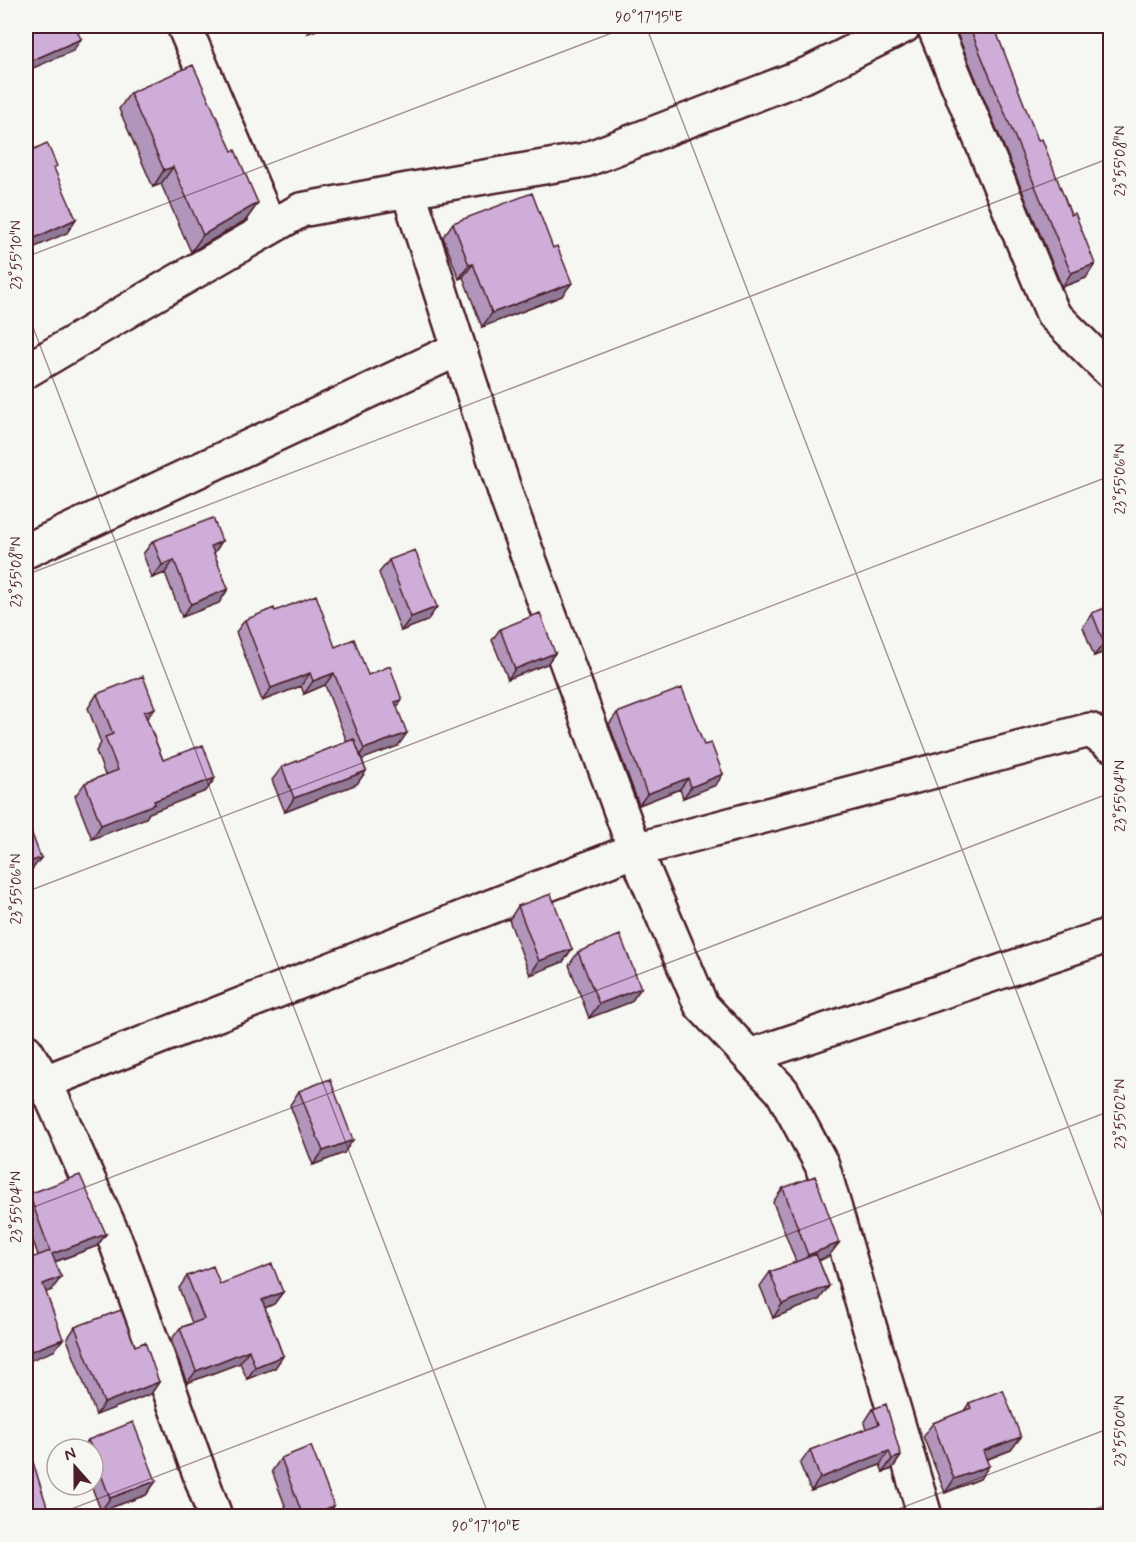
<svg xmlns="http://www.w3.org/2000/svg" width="1136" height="1542" viewBox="0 0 1136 1542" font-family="Mynerve,sans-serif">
<rect width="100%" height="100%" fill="#f6f6f2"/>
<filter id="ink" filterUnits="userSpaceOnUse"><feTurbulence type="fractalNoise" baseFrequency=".0167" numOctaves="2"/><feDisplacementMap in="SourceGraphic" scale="12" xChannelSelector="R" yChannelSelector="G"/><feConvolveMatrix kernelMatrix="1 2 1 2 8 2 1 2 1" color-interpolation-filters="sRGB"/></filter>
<g filter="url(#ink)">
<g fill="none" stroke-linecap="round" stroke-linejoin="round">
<!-- minor casing -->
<g stroke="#4a1f2b" stroke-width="38">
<path id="minor" d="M184 26 270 228
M934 26 1053 314 1110 371
M408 190 508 501 635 850 701 1005 782 1091 822 1165 925 1516
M26 371 152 296 301 210 408 190 585 160 808 74 904 26
M26 551 458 349
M26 1051 45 1082 116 1242 215 1516
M750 1056 1110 935
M45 1082 635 850 1090 730 1110 744"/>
</g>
<!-- minor -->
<use href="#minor" stroke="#f6f6f2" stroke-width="33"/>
</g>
<!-- wall -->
<path fill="#b195ba" stroke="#4a1f2b" stroke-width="1.5" d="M305 26H327L308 33Z
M954 26H994L1086 278 1062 287Z
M130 93 258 203 246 220 191 252 161 184 153 187 119 109Z
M453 223 562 296 482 327 463 277 459 279 443 237Z
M153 541H222L214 553 228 589 219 603 182 617 165 573 152 578 143 554Z
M389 560 427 621 401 631 379 573Z
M275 611 335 647 368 675 402 700 397 707 398 746 362 759 366 771 357 784 285 812 272 780 282 767 347 742 325 685 304 694 301 686 262 701 236 632 245 620Z
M1092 613 1110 650 1094 656 1083 627Z
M500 629 555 653 547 664 508 679 492 640Z
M97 694 147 719 163 760 215 778 206 791 149 813 146 818 92 839 75 796 85 783 105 775 96 751 101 743 88 708Z
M617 713 716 785 683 798 680 789 639 805 609 724Z
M518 906 563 962 530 975 509 920Z
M578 952 641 988 631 1002 589 1018 569 965Z
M299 1091 344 1153 313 1165 290 1105Z
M783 1188 829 1256 819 1261 829 1286 819 1300 773 1318 760 1286 770 1272 796 1262 773 1202Z
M29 1194 106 1234 97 1246 55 1262 52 1290 46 1292 54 1351 38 1255 26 1221V1198Z
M187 1276 220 1284 283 1292 274 1304 265 1308 283 1356 275 1368 247 1379 240 1363 187 1383 171 1340 180 1328 192 1323 179 1288Z
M75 1327 159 1382 151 1394 96 1415 67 1339Z
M969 1403 1011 1450 986 1460 980 1479 945 1493 923 1436 933 1423 964 1411Z
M873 1409 901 1456 892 1469 883 1472 880 1465 811 1491 800 1464 810 1450 866 1429 864 1423Z
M88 1440 156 1481 146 1495 101 1511 91 1485H93V1449H82Z
M281 1458 327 1516H289L272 1471Z"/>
<!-- shaded-wall -->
<path fill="#907997" stroke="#4a1f2b" stroke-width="1.5" d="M313 26H327L308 33Z
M742 26H750L740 29Z
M81 39 73 51 26 71V63Z
M173 167 161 184 153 187 164 170Z
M258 203 246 220 191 252 203 235Z
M76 219 67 233 26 251V242Z
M473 264 463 277 459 279 469 265Z
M1095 264 1086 278 1062 287 1071 273Z
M572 283 562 296 482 327 492 313Z
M222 541 213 555 211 546Z
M174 560 165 573 152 578 162 565Z
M228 589 219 603 182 617 191 604Z
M437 607 427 621 401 631 411 617Z
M1110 640V650L1094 656 1104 643Z
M555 653 547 664 508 679 515 669Z
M310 673 301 686 262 701 271 688Z
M334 673 325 685 304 694 313 681Z
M402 700 394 712 395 702Z
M155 708 145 721 144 712Z
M407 733 398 746 355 762 364 749Z
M366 771 357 784 285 812 294 798Z
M723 774 716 785 683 798 691 787Z
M215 778 206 791 149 813 146 818 92 839 101 825 154 801Z
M688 778 680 789 639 805 647 794Z
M41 858 31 871 26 873V863Z
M572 949 563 962 530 975 539 961Z
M641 988 631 1002 589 1018 599 1004Z
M353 1140 344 1153 313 1165 323 1151Z
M106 1234 97 1246 43 1266 52 1254Z
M839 1243 829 1256 799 1268 808 1255Z
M61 1277 52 1290 34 1297 43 1284Z
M829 1286 819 1300 773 1318 782 1304Z
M283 1292 274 1304 253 1313 262 1300Z
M63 1339 54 1351 26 1362V1353Z
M249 1350 240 1363 187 1383 196 1371Z
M283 1356 275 1368 247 1379 255 1367Z
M159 1382 151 1394 96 1415 104 1403Z
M1021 1437 1011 1450 974 1464 983 1451Z
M889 1451 880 1465 811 1491 820 1478Z
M901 1456 892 1469 883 1472 892 1459Z
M989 1466 980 1479 945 1493 954 1479Z
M156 1481 146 1495 101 1511 110 1498Z
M334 1506 327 1516H306Z"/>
<!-- building -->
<path fill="#ceadd8" stroke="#4a1f2b" stroke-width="1.5" d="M26 26H75L81 39 26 63Z
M969 26H994L1038 140 1042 139 1071 215 1075 213 1095 264 1071 273Z
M193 65 232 151 235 150 258 203 203 235 173 167 164 170 130 93Z
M47 143 57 166 54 168 76 219 26 242V153Z
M532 193 553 248 557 246 572 283 492 313 473 264 469 265 453 223Z
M213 518 222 541 211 546 228 589 191 604 174 560 162 565 153 541Z
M415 550 437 607 411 617 389 560Z
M316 595 335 647 354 639 368 675 390 666 402 700 395 702 407 733 364 749 334 673 313 681 310 673 271 688 245 620 274 608 275 611Z
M1110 606V640L1104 643 1092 613Z
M540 613 555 653 515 669 500 629Z
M143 676 155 708 144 712 163 760 203 745 215 778 154 801 155 804 101 825 85 783 118 770 105 737 113 734 97 694Z
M682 688 704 745 711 743 723 774 691 787 688 778 647 794 617 713Z
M354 739 366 771 294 798 282 767Z
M26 818 41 858 26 863Z
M551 894 572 949 539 961 518 906Z
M620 935 641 988 599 1004 578 952Z
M330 1079 353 1140 323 1151 299 1091Z
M80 1175 106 1234 52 1254 61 1277 43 1284 63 1339 26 1353V1260L50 1251 29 1194Z
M815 1176 839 1243 808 1255 783 1188Z
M816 1254 829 1286 782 1304 770 1272Z
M272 1264 283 1292 262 1300 283 1356 255 1367 249 1350 196 1371 180 1328 204 1319 187 1276 213 1266 220 1284Z
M121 1310 135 1346 145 1342 159 1382 104 1403 75 1327Z
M1003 1390 1021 1437 983 1451 989 1466 954 1479 933 1423 971 1408 969 1403Z
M886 1404 901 1456 892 1459 889 1451 820 1478 810 1450 879 1424 873 1409Z
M133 1422 156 1481 110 1498 93 1453V1449H92L88 1440Z
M26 1440 50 1516H26Z
M311 1446 334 1506 306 1516H303L281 1458Z
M1110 1503V1516H1076Z"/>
</g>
<!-- ticks -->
<path fill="none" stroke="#4a1f2b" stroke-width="1.5" stroke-opacity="0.45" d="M646 26 1110 1235M26 257 630 26M26 309 489 1516M26 575 1110 158M26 892 1110 476M26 1210 1110 793M53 1516 1110 1111M880 1516 1110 1428"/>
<!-- margin -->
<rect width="1136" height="1542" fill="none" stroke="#f6f6f2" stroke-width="66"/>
<!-- north arrow -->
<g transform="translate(75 1467) rotate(339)"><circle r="28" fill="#f6f6f2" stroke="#b1a0a2" stroke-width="1.5"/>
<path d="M0-4.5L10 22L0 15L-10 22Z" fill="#4a1f2b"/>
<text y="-9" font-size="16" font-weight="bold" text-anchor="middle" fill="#4a1f2b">N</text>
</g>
<rect x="33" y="33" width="1070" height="1476" fill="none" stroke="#4a1f2b" stroke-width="2"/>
<g font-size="15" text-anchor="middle" fill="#4a1f2b">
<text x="649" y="22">90°17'15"E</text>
<text transform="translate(1120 161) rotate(-90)" y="5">23°55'08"N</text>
<text transform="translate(16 255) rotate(-90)" y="5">23°55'10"N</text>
<text transform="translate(1120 479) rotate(-90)" y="5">23°55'06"N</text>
<text transform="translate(16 572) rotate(-90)" y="5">23°55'08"N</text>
<text transform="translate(1120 796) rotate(-90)" y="5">23°55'04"N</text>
<text transform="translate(16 889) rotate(-90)" y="5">23°55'06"N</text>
<text transform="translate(1120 1114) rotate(-90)" y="5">23°55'02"N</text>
<text transform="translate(16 1207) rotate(-90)" y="5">23°55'04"N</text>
<text transform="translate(1120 1431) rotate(-90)" y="5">23°55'00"N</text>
<text x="486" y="1531">90°17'10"E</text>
</g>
</svg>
